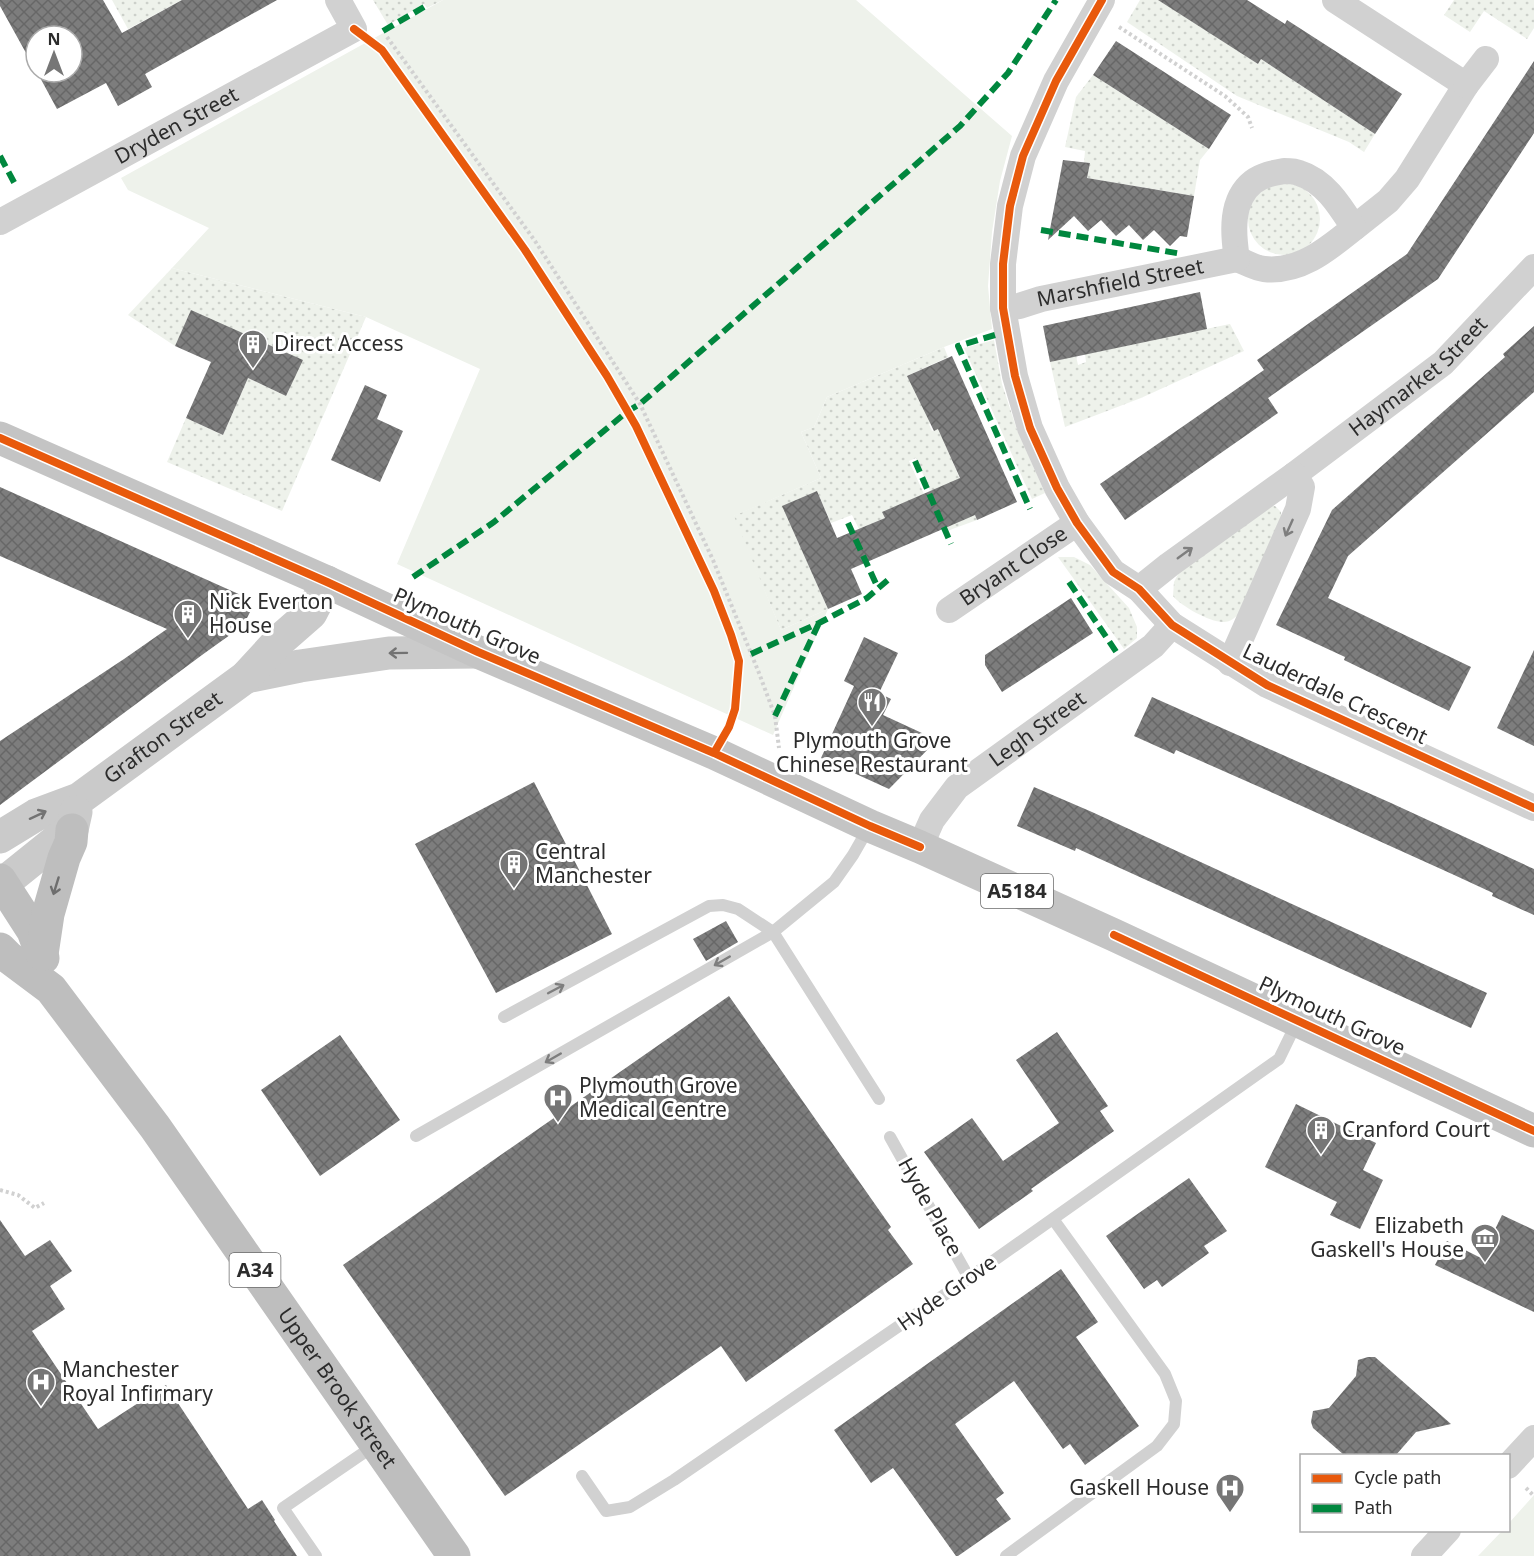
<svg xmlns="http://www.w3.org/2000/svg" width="1534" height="1556" viewBox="0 0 1534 1556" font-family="'Noto Sans',sans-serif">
<defs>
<pattern id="grass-dots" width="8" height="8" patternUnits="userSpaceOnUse" patternTransform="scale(1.5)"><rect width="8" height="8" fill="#eef2eb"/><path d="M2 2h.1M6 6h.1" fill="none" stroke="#ccd0ca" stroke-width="1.8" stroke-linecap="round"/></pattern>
<pattern id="building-cross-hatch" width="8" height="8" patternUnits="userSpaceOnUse" patternTransform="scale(1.5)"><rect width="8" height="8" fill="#7d7d7d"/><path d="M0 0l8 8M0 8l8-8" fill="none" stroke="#676767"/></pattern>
</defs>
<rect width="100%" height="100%" fill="#fff"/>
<!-- grass -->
<path fill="url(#grass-dots)" d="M112 0H182L128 29Z
M373 0H443L427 8 424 4 388 25Z
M1140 0H1159L1258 64 1261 59 1375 134 1364 152 1349 142 1237 96 1127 22Z
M1454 0H1534V28L1527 39 1484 11 1470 32 1444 15Z
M1093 75 1209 149 1200 160 1194 196 1087 178 1090 163 1084 162 1085 151 1065 147 1076 97Z
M1248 219a36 36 0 1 1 72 0a36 36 0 1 1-72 0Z
M172 268 366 317 282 511 167 462 186 418 223 435 248 378 286 396 302 360 191 311 175 346 128 315Z
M1230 324 1244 351 1141 398 1065 427 1050 362 1076 356 1078 365 1086 362 1085 354Z
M994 340 1002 384 1017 430 1045 493 1032 499 964 348Z
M944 347 948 357 907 376 935 421 929 424 932 431 939 429 977 520 947 531 916 458 909 461 924 494 883 512 885 518 859 529 852 515 831 523 817 491 783 506 828 609 781 630 733 516 821 478 801 432 814 427 827 397Z
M1268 506H1275L1281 512V521L1237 616C1233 619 1229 622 1224 622 1211 623 1181 606 1173 596L1174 582 1179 572Z
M1058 557H1074L1090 565 1129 608 1137 627V638L1124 649Z"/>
<!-- park -->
<path fill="#eef2eb" d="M443 0H856L1012 136 1000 181 992 232 988 286 992 329 944 347 827 397 814 427 801 432 821 478 734 516 781 630 828 609 773 735 397 564 480 369 366 317 172 268 209 228 128 190 121 178Z
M1534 1495V1556H1478L1502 1531 1508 1530 1509 1523Z"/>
<!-- building -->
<path fill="url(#building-cross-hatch)" d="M0 0H103L122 33 182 0H277L145 74 152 87 118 106 106 83 57 109 37 72H72V36H36V71L0 6Z
M1158 0H1247L1285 24 1287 20 1402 94 1375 134 1261 59 1258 64Z
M1116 41 1231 115 1209 149 1093 75Z
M1534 61V133L1438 279 1268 398 1278 413 1125 520 1100 484 1264 370 1257 360 1407 254Z
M1063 160 1090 163 1087 178 1194 196 1187 237 1180 236 1170 246 1154 230 1143 240 1129 225 1116 236 1101 220 1088 231 1074 216 1048 240Z
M1200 292 1207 329 1050 362 1043 326Z
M191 310 303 360 286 396 248 378 223 435 186 418 211 362 175 346Z
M1534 326V392L1348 556 1328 598 1471 667 1449 711 1344 660 1345 657 1276 625 1332 510 1505 357 1503 354Z
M952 356 1017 502 977 520 975 515 851 569 862 594 828 609 782 506 817 491 837 538 885 518 882 512 960 478 938 429 934 431 907 376Z
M365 385 387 395 377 419 403 431 380 482 331 460Z
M0 487 243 596 249 603 251 610 247 618 241 627 202 655 0 805V741L124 659 167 629 0 556Z
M1071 598 1093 633 1002 692 985 665V655Z
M864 637 898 653 879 693 891 699 883 715 937 740 889 789 821 758 854 686 844 681Z
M1534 650V746L1497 728Z
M1152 697 1391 803 1534 869V915L1492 896 1493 893 1452 874 1273 793 1176 750 1174 754 1134 736Z
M534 782 612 934 496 993 415 844Z
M1034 787 1092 812 1244 882 1487 993 1471 1028 1076 848 1075 851 1017 826Z
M726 921 738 942 706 961 693 939Z
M729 996 891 1227 888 1230 913 1264 746 1382 721 1346 505 1496 343 1265Z
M1057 1032 1108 1106 1100 1111 1114 1131 1031 1189 1033 1191 979 1229 924 1152 972 1118 1003 1161 1059 1123 1016 1060Z
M340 1035 400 1120 320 1176 261 1090Z
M1296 1104 1376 1143 1363 1170 1383 1180 1360 1229 1330 1215 1337 1202 1265 1167Z
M1189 1178 1227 1231 1204 1246 1209 1253 1162 1287 1157 1280 1144 1289 1106 1236Z
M1502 1215 1534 1230V1312L1435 1265 1447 1241 1481 1258Z
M0 1220 25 1256 50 1240 72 1271 50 1286 65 1309 32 1331 98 1429 166 1385 248 1509 262 1500 275 1520 274 1521 297 1556H0Z
M1061 1269 1098 1322 1076 1337 1139 1426 1085 1465 1070 1444 1063 1449 1014 1381 955 1424 1004 1493 996 1499 1011 1519 958 1556H956L893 1468 871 1483 834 1430Z
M1368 1357H1375L1451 1424 1416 1432 1396 1455H1344L1313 1428 1311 1422 1313 1411 1329 1408 1356 1376 1358 1360Z"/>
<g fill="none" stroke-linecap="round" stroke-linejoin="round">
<!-- path -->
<path stroke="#d1d1d1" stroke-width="4" stroke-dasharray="3 3" stroke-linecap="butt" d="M1119 27 1225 96 1248 117 1252 128
M387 37 535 241 640 404 713 560 759 673 775 716 779 748
M0 1190 18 1195 35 1208 44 1203
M1526 1488 1534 1496"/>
<!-- lane -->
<path stroke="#d1d1d1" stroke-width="12" d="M504 1017 709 906 723 905 738 909 773 932 879 1099
M416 1136 773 932 834 882 853 855 869 827
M890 1137 969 1278
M582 1476 606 1511 630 1507 674 1480 969 1278 1279 1059 1297 1022
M316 1556 283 1508 375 1445
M1006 1556 1157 1446 1174 1424 1176 1401 1165 1374 1053 1219"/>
<!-- street -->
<g stroke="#d1d1d1" stroke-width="26">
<path d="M1102 0 1056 81 1023 156 1010 206 1003 264V308L1015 376 1030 428 1057 488 1077 523 1113 572 1139 589 1172 625 1267 685 1534 808"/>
<path d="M1335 0 1466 85 1407 179 1388 201 1354 228"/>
<path d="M1466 85 1486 59"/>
<path d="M1284 171C1289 171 1295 171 1299 173 1325 181 1340 206 1354 228 1328 249 1300 273 1264 269 1255 268 1245 262 1237 259 1233 234 1230 200 1253 182 1262 175 1273 173 1284 171Z"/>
<path id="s1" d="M0 222 354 29 338 0"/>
<path id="s2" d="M1003 308 1019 306 1041 299 1237 259"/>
<path id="s3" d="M1139 589 1169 565 1294 475 1443 363 1534 267"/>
<path id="s4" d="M949 610 1077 523"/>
<path d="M1230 663 1298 509 1302 487 1294 475"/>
<path id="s5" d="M920 847 932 820 957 787 1153 646 1172 625"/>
<path d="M1508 1466 1534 1438"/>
<path d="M1424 1556 1448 1530"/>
</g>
<!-- secondary -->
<g stroke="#cacaca" stroke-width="33">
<path d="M246 677 300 666 389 653 478 652"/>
<path id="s6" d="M0 837 36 815 79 799 246 677 279 641 311 613 327 582"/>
<path d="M0 886 62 836 72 830 76 812"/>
</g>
<!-- primary -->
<path stroke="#c4c4c4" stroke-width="33" d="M0 438 327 582 478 652 714 753 870 826 920 847 1114 935 1534 1131"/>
<!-- highway -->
<g stroke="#bebebe" stroke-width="33">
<path d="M0 880 33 931 43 958"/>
<path id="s7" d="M0 949 8 957 51 989 155 1127 454 1556"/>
<path d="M42 954 48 914 64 858 71 842 72 830"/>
</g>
<!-- quiet -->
<path stroke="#00873e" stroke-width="6" stroke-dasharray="12 6" stroke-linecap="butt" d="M383 31 424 7
M0 156 16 186
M1041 230 1182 254
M995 335 958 346 1030 509
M915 461 951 544
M848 523 878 588
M413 577 494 522 628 411 640 404 960 126 1008 73 1056 0
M1069 582 1117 653
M751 654 819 623 867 598 889 579
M775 716 819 623"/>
<!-- cycleway casing -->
<g stroke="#fff" stroke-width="11">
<path id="cycleway" d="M1102 0 1056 81 1023 156 1010 206 1003 264V308L1015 376 1030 428 1057 488 1077 523 1113 572 1139 589 1172 625 1267 685 1534 808
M354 29 382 50 525 250 607 376 636 426 714 591 731 635 739 661 735 709 729 727 714 753
M0 438 327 582 478 652 714 753 870 826 920 847
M1114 935 1534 1131"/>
</g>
<!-- cycleway -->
<use href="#cycleway" stroke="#e8590c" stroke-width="8"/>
</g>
<!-- one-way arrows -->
<defs><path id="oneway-shaft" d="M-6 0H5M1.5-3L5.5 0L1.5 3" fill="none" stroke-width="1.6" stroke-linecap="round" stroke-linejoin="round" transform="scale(1.5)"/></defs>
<g stroke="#7e7e7e">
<use href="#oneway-shaft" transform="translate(1289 528) rotate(114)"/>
<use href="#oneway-shaft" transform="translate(1185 553) rotate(-36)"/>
<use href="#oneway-shaft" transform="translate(722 961) rotate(150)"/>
<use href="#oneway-shaft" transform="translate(556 989) rotate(-28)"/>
<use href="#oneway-shaft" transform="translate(553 1058) rotate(150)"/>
</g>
<g stroke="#737373">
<use href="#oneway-shaft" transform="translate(398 653) rotate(179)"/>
<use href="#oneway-shaft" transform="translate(38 815) rotate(-25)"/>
</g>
<use stroke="#6e6e6e" href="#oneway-shaft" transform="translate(56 886) rotate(107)"/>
<!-- icons -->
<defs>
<g id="building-pin" transform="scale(1.5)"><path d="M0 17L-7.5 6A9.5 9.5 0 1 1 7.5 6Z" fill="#767676" stroke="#fff"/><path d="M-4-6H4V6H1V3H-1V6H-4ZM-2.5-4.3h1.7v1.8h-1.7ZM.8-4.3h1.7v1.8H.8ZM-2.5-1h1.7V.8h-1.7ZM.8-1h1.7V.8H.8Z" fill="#fff"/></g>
<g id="restaurant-pin" transform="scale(1.5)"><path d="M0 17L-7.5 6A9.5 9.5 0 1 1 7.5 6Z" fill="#767676" stroke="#fff"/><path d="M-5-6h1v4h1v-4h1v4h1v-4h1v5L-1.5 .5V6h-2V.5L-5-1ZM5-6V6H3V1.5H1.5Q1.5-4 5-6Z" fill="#fff"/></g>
<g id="hospital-pin" transform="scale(1.5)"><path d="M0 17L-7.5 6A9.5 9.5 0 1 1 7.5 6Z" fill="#767676" stroke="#fff"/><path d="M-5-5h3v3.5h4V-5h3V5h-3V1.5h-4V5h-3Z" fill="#fff"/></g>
<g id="museum-pin" transform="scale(1.5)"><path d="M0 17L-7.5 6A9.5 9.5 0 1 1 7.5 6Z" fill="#767676" stroke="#fff"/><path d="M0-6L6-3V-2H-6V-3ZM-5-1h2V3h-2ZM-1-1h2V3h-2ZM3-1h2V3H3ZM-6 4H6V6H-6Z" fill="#fff"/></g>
</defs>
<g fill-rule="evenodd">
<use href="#building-pin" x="253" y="344"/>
<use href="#building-pin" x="188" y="614"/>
<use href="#restaurant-pin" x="872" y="702"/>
<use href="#building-pin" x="514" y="864"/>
<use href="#hospital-pin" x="558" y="1098"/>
<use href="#building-pin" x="1321" y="1130"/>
<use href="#museum-pin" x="1485" y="1238"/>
<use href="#hospital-pin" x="41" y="1382"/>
<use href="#hospital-pin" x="1230" y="1488"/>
</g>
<g text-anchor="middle" stroke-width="6" stroke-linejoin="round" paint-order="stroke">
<!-- shield labels -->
<g fill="#fff" stroke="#6b6b6b" stroke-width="1.5">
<rect x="981" y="874" width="72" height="34" rx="4.5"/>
<rect x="229.5" y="1253" width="51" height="34" rx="4.5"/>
</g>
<g font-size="20" font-weight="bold" fill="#2c2c2c">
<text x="1017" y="898">A5184</text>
<text x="255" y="1277">A34</text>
</g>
<!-- street labels -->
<g font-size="21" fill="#2c2c2c" stroke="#fff">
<text dy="7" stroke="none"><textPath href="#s1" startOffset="201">Dryden Street</textPath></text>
<text dy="7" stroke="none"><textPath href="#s2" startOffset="120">Marshfield Street</textPath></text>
<text dy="7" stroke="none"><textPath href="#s3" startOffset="351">Haymarket Street</textPath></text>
<text dy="7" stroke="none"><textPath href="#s4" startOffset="78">Bryant Close</textPath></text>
<text transform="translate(467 626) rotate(24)" y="7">Plymouth Grove</text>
<text transform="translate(1335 694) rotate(26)" y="7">Lauderdale Crescent</text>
<text dy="7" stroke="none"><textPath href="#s5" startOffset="170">Legh Street</textPath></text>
<text dy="7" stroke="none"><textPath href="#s6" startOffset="192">Grafton Street</textPath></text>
<text transform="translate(1332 1016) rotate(25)" y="7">Plymouth Grove</text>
<text transform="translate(930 1207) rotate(61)" y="7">Hyde Place</text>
<text transform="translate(947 1293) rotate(-35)" y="7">Hyde Grove</text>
<text dy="7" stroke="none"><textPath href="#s7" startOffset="556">Upper Brook Street</textPath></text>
</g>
<!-- poi labels -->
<g font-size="21" fill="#2c2c2c" stroke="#fff" text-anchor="start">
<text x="274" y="351">Direct Access</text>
<text x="209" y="609">Nick Everton<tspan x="209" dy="24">House</tspan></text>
<text x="872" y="748" text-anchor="middle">Plymouth Grove<tspan x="872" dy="24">Chinese Restaurant</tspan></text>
<text x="535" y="859">Central<tspan x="535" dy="24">Manchester</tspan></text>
<text x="579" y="1093">Plymouth Grove<tspan x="579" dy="24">Medical Centre</tspan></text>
<text x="1342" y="1137">Cranford Court</text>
<text x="1464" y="1233" text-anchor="end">Elizabeth<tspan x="1464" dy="24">Gaskell's House</tspan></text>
<text x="62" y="1377">Manchester<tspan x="62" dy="24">Royal Infirmary</tspan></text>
<text x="1209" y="1495" text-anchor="end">Gaskell House</text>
</g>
</g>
<!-- legend -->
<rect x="1300" y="1454" width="210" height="78" fill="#ffffff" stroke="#ababab" stroke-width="1.5"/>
<rect x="1312" y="1474" width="30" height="9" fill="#e8590c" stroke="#ababab" stroke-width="1.5"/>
<text x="1354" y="1484" font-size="18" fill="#2c2c2c">Cycle path</text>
<rect x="1312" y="1504" width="30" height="9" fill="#00873e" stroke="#ababab" stroke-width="1.5"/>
<text x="1354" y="1514" font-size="18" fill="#2c2c2c">Path</text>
<!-- north arrow -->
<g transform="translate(54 54)"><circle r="28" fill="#ffffff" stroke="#ababab" stroke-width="1.5"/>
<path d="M0-4.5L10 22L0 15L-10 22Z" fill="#767676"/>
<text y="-9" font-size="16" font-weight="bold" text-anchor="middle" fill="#2c2c2c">N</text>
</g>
</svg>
